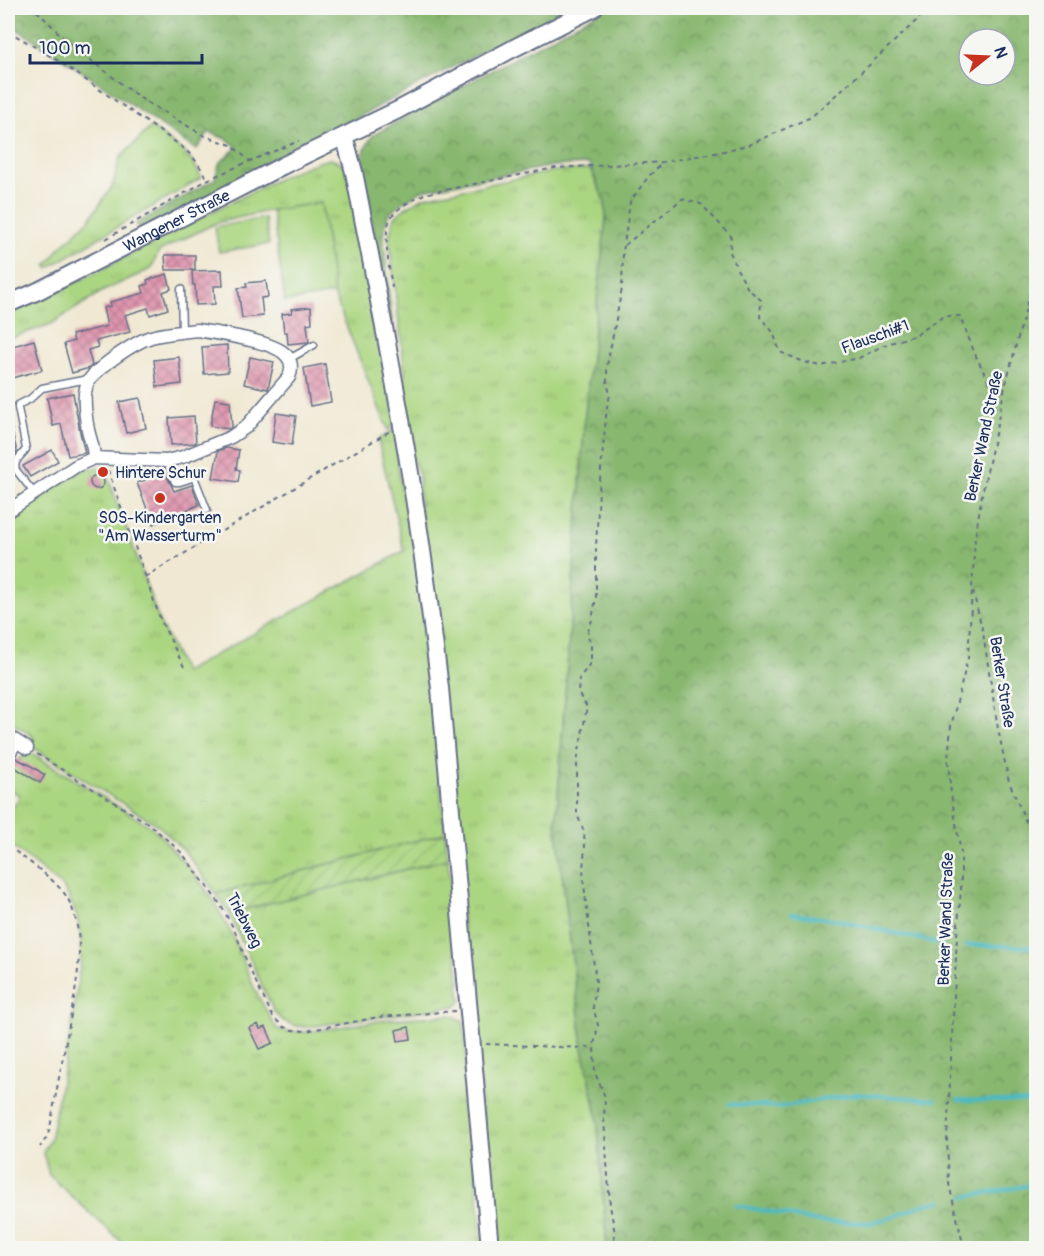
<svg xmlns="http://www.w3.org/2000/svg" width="1044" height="1256" viewBox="0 0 1044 1256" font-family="Pangolin,sans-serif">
<defs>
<pattern id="grass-tufts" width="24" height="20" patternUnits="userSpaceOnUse" patternTransform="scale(1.5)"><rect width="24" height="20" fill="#abd681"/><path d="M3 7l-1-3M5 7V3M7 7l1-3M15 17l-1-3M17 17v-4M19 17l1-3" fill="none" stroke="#93b872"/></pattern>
<pattern id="forest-crowns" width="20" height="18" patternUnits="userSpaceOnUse" patternTransform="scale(1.5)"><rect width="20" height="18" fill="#88b76f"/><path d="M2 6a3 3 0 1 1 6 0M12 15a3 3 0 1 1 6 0" fill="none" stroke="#6e955e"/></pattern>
<pattern id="garden-furrows" width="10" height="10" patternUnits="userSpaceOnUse" patternTransform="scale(1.5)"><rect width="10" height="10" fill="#abd681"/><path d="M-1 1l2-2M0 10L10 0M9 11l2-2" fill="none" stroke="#93b872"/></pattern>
<pattern id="building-cross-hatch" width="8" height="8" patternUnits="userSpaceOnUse" patternTransform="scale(1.5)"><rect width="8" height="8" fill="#df95ae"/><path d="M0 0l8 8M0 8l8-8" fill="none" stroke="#b47a91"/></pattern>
</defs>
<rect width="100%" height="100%" fill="#f6f6f2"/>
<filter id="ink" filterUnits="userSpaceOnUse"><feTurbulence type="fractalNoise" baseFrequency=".0167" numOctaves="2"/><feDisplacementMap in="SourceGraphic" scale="12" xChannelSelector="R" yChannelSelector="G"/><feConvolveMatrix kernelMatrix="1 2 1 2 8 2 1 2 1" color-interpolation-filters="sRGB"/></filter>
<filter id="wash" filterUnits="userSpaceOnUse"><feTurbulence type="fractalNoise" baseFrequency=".008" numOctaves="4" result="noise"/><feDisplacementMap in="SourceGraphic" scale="24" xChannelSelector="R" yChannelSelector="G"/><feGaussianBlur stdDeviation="1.35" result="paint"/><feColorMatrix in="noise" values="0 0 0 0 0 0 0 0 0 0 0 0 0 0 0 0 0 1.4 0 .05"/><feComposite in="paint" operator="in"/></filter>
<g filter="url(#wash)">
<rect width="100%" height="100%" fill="#f0e8d2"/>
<!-- grass -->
<path fill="url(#grass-tufts)" stroke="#638270" stroke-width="1.5" d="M151 127C170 142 193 154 201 178L48 268 46 265 52 259 59 249 89 220 113 185 120 158Z
M330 159 340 162 347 169 396 423 388 430 334 295 321 203 272 210 216 223 159 251 151 269 103 291 51 324 8 339V313C85 282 158 238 234 201 265 186 296 167 330 159Z
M590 169 605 202 606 218 585 414 556 823 583 1048 597 1115 607 1248H508L496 1247 419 496V475L412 455 400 394 405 387V374L389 237 394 218 405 208 424 197 555 171Z
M395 429C399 456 395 478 408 503L427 636 445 833 216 894 186 853 159 826 29 745 33 736 8 720V518L83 470 104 466 160 623 184 672 404 551 378 440Z
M33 754 150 826 163 837V839L191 870 213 899 234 939 255 990 276 1028 284 1031 307 1032 392 1019 451 1015 460 1019 464 1024 482 1248H128L49 1175 43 1151 50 1140 71 1030 81 959V936L77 917 70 899 63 887 8 843V816L20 796 8 788C7 771 15 756 33 754Z
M448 859 461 1002 456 1006 307 1027C293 1026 284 1024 274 1012L229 913Z"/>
<!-- forest -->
<path fill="url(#forest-crowns)" stroke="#527366" stroke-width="1.5" fill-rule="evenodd" d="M8 8H576C490 45 407 91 324 136 264 169 203 200 142 231L136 224 215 179 219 164 237 147 228 140 209 132 196 150 98 82 8 23Z
M606 8H1036V1248H607L597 1115 583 1048 556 823 585 414 606 218 605 202 589 164 553 166 422 190 401 204 388 215 383 236 395 350 362 172C361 157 365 147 373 135ZM969 39H1005V75H969Z"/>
<!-- park -->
<path fill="#abd681" stroke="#638270" stroke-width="1.5" d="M321 203 334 294 285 302 272 210Z
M265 218 269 244 219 252 215 227Z"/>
<!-- garden -->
<path fill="url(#garden-furrows)" stroke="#638270" stroke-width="1.5" d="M445 833 448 859 229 913 216 894Z"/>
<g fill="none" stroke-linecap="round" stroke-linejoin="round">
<!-- stream -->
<path stroke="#4ab9c2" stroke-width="4" d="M792 914 838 920 942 944
M965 945 1036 947
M958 1100 1036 1102
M729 1104 780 1107 857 1094 935 1100
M964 1197 1036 1184
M736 1205 819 1222 869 1223 893 1217 922 1205 942 1201"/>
</g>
<g id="blocks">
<!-- building -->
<path fill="url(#building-cross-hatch)" d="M165 255H195V270H166Z
M222 270 223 286H214L215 304 196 305 195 285H193L192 271Z
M167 274 171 289 163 292 168 309 150 315 148 308 125 315 130 332 96 341 98 347 88 350 92 365 89 368 72 373 64 344 74 341 72 335 107 326 103 308 111 306 110 302 144 293 142 286 148 284 147 280Z
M266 281 268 297 261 298 263 316 242 318 238 288 247 287 246 283Z
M311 307 312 323 307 324 309 342 288 344 287 332H284L282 314 292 313 291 309Z
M34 340 42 370 8 379V351L14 349 13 346Z
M227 345 228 372 204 374 202 347Z
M179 357 182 384 157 387 154 360Z
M250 357 274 362 268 389 244 384Z
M325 364 331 402 310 406 304 368Z
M73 393 80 432 85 453 68 456 61 424 53 426 47 398Z
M140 398 146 428 126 433 119 402Z
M215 399 230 401 232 426 229 429 210 426Z
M276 413 296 416 292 445 272 442Z
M194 416 196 443 171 445 169 418Z
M8 427H11L17 452 15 454 8 456Z
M226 448 239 450 236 469 240 470 238 482 213 478 218 451Z
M52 450 58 461 30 477 23 466Z
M165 472 174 491 192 485 199 505 153 524 137 483Z
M90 482a7 7 0 1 1 14 0a7 7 0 1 1-14 0Z
M16 758 25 763V762L45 775 40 783 8 763V760L11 761Z
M258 1024 260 1029 266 1027 273 1043 259 1049 249 1028Z
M409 1027 411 1039 398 1041 396 1030Z"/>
</g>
</g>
<g filter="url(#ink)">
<use href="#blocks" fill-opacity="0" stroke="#667087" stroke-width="1.5"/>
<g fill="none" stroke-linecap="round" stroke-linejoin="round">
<!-- lane casing -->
<g stroke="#667087" stroke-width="9">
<path id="lane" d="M181 289 182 332
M289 359 314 345
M166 461 175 482H180L192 478 195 479 207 510
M34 493 16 470C13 460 21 457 26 449L18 408V405L30 399 42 388 88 379
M11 756 19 743"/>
</g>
<!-- street casing -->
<g stroke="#667087" stroke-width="15">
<path id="street" d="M197 330C216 333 274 341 286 355 292 361 292 370 289 377L246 427 231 437 183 457 166 461 94 458C94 448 90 439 88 430 86 419 84 405 85 393 86 389 86 387 87 384 94 369 135 342 151 337 166 333 181 332 197 330Z
M8 511 76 466 94 458
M8 736 27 748"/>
</g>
<!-- secondary casing -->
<g stroke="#667087" stroke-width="20">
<g id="secondary">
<path d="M343 137 347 146 354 172C378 296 403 419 421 544 428 592 434 640 440 688L490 1248"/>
<path id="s1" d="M8 304 38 291 282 166 398 110 514 48 594 8"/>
</g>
</g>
<!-- path -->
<path stroke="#667087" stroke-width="2" stroke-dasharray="4.5 4.5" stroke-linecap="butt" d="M28 8 37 11 71 45 140 98 203 135 231 145 250 161
M8 31 57 60 181 146C194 157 200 165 207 180
M106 239 207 180 250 161 299 141
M625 245 682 199 701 204 731 236 730 252 737 269 748 289 761 300 760 317 773 332 780 352 804 362 821 366 859 358 884 345 916 335 944 316H960L975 354 993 391 994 397H996L1004 388
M392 288C390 271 381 230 392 216 399 206 413 200 424 194L555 168 663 162 720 152 751 144 811 117 865 69 916 21 927 8
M108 470 161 621 185 669
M145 577 390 431
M973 591 983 633 998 729 1009 782 1036 845
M37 754 149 824 182 853 220 904 234 929 250 970 273 1017 284 1027 291 1030 306 1031 379 1017 455 1011
M8 846C24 858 61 883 69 901 89 942 74 994 67 1037 61 1067 55 1098 50 1128L47 1137 40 1147
M486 1044 583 1048 594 1046
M613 1248V1243L615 1234 610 1205 604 1119 605 1097 595 1073 594 1046 598 1025 593 1007 596 982 585 894 583 869 585 848 584 832 577 814V762L587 707 578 693 579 679 591 662V644L587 634 592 620 596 598V547L599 490 607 407 610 395 607 381V366L622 288 623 252 630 202 648 177 663 162
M964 1248 949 1184 947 1140 957 936 961 889V853L951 794 948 759 951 726 968 658 975 538 982 495 1005 387 1029 296 1036 275"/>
<!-- lane -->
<use href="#lane" stroke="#fff" stroke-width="6"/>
<!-- street -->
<use href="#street" stroke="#fff" stroke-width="12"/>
<!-- secondary -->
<use href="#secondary" stroke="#fff" stroke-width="16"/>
</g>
</g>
<!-- markers -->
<g fill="#c8321e" stroke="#f6f6f2" stroke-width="2">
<circle cx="103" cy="472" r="6"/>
<circle cx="160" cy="498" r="6"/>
</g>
<g text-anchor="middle" stroke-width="5" stroke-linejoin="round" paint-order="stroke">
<!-- street labels -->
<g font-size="16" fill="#1b2f5e" stroke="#f6f6f2">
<text dy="6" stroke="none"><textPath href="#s1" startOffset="188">Wangener Straße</textPath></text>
<text transform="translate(875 336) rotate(-20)" y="6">Flauschi#1</text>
<text transform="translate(983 436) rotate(-78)" y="6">Berker Wand Straße</text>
<text transform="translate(1003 682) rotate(81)" y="6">Berker Straße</text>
<text transform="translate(945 919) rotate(-88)" y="6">Berker Wand Straße</text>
<text transform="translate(245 920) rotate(63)" y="6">Triebweg</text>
</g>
<!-- poi labels -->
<g font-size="16" fill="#1b2f5e" stroke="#f6f6f2" text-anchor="start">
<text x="115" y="478">Hintere Schur</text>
<text x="160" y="523" text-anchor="middle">SOS-Kindergarten<tspan x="160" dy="18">"Am Wasserturm"</tspan></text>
</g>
</g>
<!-- margin -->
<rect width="1044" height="1256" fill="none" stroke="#f6f6f2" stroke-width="30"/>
<!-- north arrow -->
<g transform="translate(987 57) rotate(72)"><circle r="28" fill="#f6f6f2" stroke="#9ea6b7" stroke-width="1.5"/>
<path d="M0-4.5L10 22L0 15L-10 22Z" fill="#c8321e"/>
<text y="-9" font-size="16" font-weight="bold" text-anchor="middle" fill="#1b2f5e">N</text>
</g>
<!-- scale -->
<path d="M30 54v9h172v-9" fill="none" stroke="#1b2f5e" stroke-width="3"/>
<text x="39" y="54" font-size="18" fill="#1b2f5e" stroke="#f6f6f2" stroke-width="4.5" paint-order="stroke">100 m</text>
</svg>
